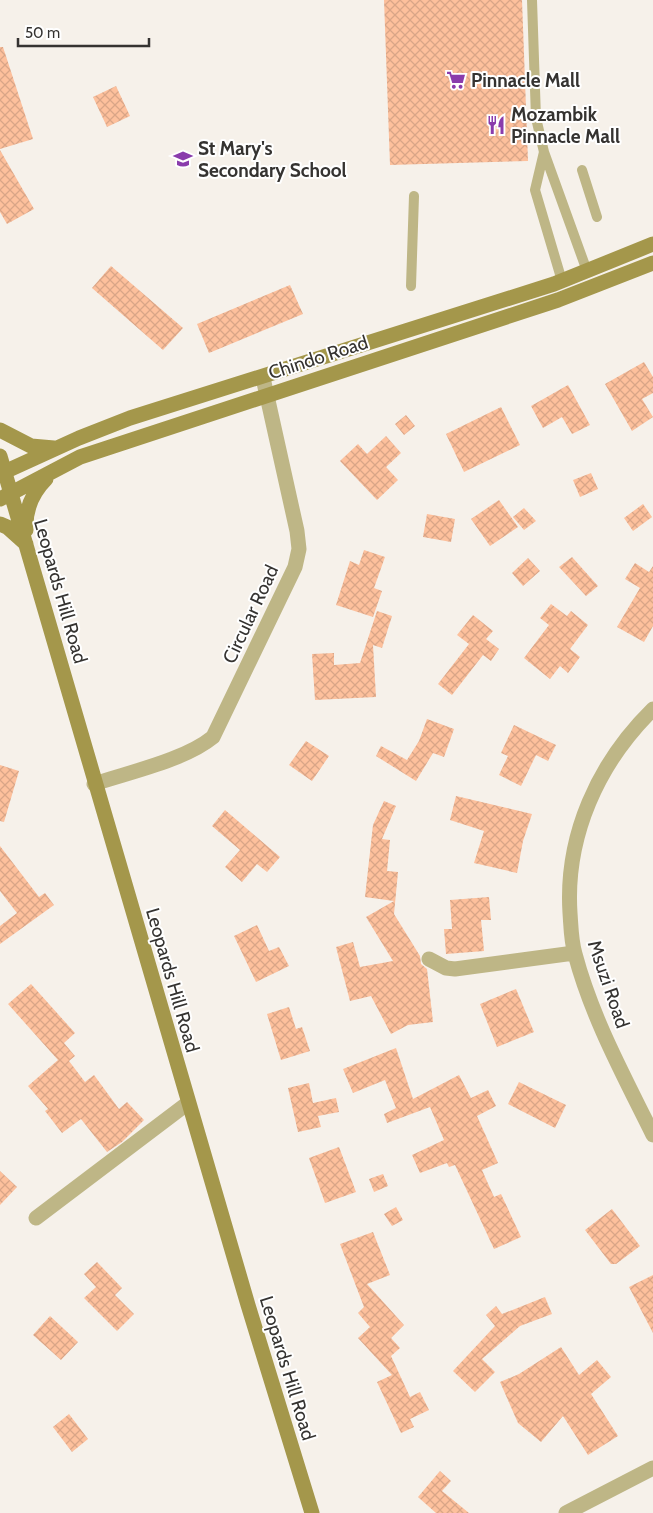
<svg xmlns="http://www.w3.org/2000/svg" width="653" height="1513" viewBox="0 0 653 1513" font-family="Cabin,sans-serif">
<defs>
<pattern id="building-cross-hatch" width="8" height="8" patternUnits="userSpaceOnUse" patternTransform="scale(1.25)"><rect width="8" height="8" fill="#fdc09c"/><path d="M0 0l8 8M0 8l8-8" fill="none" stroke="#d9a587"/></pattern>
</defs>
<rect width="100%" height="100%" fill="#f6f1ea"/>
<!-- building -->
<path fill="url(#building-cross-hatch)" d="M384 0H522L528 161 390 165Z
M0 47H3L33 139 0 149Z
M116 86 130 116 107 127 93 97Z
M0 150 34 209 7 224 0 212Z
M111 266 183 328 163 350 92 288Z
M290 285 303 314 209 353 197 324Z
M644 362 653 377V393L642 399 653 417 632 431 605 384Z
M568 385 590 425 572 434 562 417 543 428 531 406Z
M501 407 520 445 464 472 446 434Z
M406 415 415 426 404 435 395 424Z
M386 436 401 453 386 467 398 480 377 500 340 461 358 444 367 454Z
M591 473 598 489 580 497 573 480Z
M499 500 518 527 490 546 471 519Z
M643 504 652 517 633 531 624 518Z
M524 508 536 521 524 530 513 517Z
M427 514 455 519 451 542 423 537Z
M364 550 385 557 374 588 382 591 373 617 336 605 350 561 359 565Z
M572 557 598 586 586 596 559 567Z
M528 558 540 571 523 586 512 573Z
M635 563 649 572 653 566V626L644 642 617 627 640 588 625 579Z
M551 604 567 616 571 611 588 625 570 649 580 657 568 673 560 666 550 679 524 658 549 625 540 618Z
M377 611 392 616 382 648 373 645 376 697 315 700 312 654 334 653V665L360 663Z
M473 615 493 631 486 639 499 649 491 661 483 655 452 695 438 684 469 644 457 635Z
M427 719 454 729 444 757 433 753 416 781 376 756 381 746 407 760 419 741Z
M514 725 556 745 548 761 536 755 521 786 499 775 508 756 501 753Z
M306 741 329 756 312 781 289 765Z
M0 765 19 771 4 822 0 821Z
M456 796 532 814 523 841 517 873 474 863 484 831 450 820Z
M384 801 396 806 382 839 390 840 387 871 398 872 394 914 420 956 421 964 427 969 433 1022 408 1025 391 1034 371 996 350 1001 336 947 353 942 360 967 393 961 366 917 394 901 365 897 373 825Z
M225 810 280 857 267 872 257 864 242 882 225 867 240 850 212 826Z
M0 846 39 897 45 893 54 905 0 944V926L17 913 0 891Z
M489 897 491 920H481L484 951 446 954 444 929H452L450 900Z
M257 925 269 951 279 947 289 966 256 982 234 936Z
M31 984 75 1033 64 1043 75 1056 69 1061 85 1082 94 1075 119 1109 127 1102 144 1120 122 1142 107 1152 81 1119 62 1133 45 1111 48 1109 28 1086 58 1060 8 1004Z
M516 989 534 1032 497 1047 480 1004Z
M289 1007 296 1029 302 1027 310 1051 281 1060 267 1014Z
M396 1048 413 1099 459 1075 471 1098 488 1090 496 1106 477 1116 498 1163 482 1170 494 1197 501 1194 521 1237 494 1249 455 1165 449 1167 447 1163 420 1173 412 1155 444 1140 430 1107 387 1123 384 1114 396 1108 385 1080 353 1093 343 1069Z
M519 1082 566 1105 555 1128 508 1104Z
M309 1083 313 1103 336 1098 339 1112 318 1116 321 1127 298 1132 288 1088Z
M339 1147 356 1192 325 1203 309 1158Z
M0 1171 17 1187 0 1205Z
M383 1174 388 1186 374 1192 369 1179Z
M396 1207 403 1220 392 1226 384 1214Z
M612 1209 640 1246 616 1264H611L585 1230Z
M373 1232 390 1275 367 1284 404 1325 391 1338 400 1348 391 1356 410 1397 420 1392 429 1410 410 1419 414 1427 401 1433 377 1382 392 1375 358 1338 370 1327 358 1313 364 1307 340 1244Z
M97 1262 122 1288 115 1295 134 1314 117 1331 84 1298 96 1287 84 1274Z
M653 1275V1333L629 1287Z
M545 1297 552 1314 520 1326 482 1359 495 1372 475 1392 453 1371 495 1326 486 1315 496 1306 502 1314Z
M50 1316 78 1342 61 1360 33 1335Z
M561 1347 579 1375 597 1360 611 1377 591 1394 618 1436 588 1455 563 1416 541 1442 518 1423 500 1382 519 1374Z
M69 1414 88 1439 72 1452 53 1427Z
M440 1471 451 1481 442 1491 469 1513H436L418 1497Z"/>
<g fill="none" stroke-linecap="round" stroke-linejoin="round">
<!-- service -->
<path stroke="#beb686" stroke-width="10" d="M532 0 536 118 544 152 587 271
M544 152 535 190 562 281
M582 170 597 217
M411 286 414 196"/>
<!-- minor -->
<path stroke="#beb686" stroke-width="15" d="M653 709C598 763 565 836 570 913 571 926 571 941 575 954 592 1018 624 1076 653 1135
M94 784C130 772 185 760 213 737L295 567 299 549 297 531 263 378
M429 959 446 968 455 969 574 953
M36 1218 188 1103
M566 1513 653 1468"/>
<!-- secondary -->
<path stroke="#a4974b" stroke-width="15" d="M0 430 31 446 54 448
M0 456 248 1305 312 1513
M0 474 79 438 130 418 554 284 653 244
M0 499 80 457 558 300 653 263
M0 524 7 527 26 544
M26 530C25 510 32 493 46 479"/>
</g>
<!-- icons -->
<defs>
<g id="supermarket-bare" transform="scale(1.5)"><path d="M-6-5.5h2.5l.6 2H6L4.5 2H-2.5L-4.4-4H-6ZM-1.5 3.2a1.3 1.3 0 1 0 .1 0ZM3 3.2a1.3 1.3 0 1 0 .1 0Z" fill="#8a3cac" stroke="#fff" stroke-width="2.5" paint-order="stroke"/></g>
<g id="restaurant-bare" transform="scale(1.5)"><path d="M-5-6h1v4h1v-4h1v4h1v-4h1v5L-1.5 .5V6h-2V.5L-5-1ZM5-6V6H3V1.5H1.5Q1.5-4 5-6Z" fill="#8a3cac" stroke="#fff" stroke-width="2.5" paint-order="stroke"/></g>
<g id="school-bare" transform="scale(1.5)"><path d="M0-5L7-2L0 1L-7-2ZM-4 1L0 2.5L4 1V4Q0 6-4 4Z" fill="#8a3cac" stroke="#fff" stroke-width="2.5" paint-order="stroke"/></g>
</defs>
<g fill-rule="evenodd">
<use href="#supermarket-bare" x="456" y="80"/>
<use href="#restaurant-bare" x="496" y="125"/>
<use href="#school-bare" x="183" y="159"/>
</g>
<g text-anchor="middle" stroke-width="4" stroke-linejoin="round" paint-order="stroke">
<!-- poi labels -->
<g font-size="19" font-weight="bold" fill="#353331" stroke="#fff" text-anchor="start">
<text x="471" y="87">Pinnacle Mall</text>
<text x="511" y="121">Mozambik<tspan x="511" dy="22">Pinnacle Mall</tspan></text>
<text x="198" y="155">St Mary's<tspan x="198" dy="22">Secondary School</tspan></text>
</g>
<!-- street labels -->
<g font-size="19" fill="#353331" stroke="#fff">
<text transform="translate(318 357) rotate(-18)" y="7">Chindo Road</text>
<text transform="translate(61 591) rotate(74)" y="7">Leopards Hill Road</text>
<text transform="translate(250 614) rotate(-65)" y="7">Circular Road</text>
<text transform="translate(173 980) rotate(74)" y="7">Leopards Hill Road</text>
<text transform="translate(609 984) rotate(71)" y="7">Msuzi Road</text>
<text transform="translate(288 1368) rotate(73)" y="7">Leopards Hill Road</text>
</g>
</g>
<!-- scale -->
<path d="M18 38v8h131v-8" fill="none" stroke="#353331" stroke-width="2.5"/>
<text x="25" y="38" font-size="15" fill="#353331" stroke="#ffffff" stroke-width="4" paint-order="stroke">50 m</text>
</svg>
